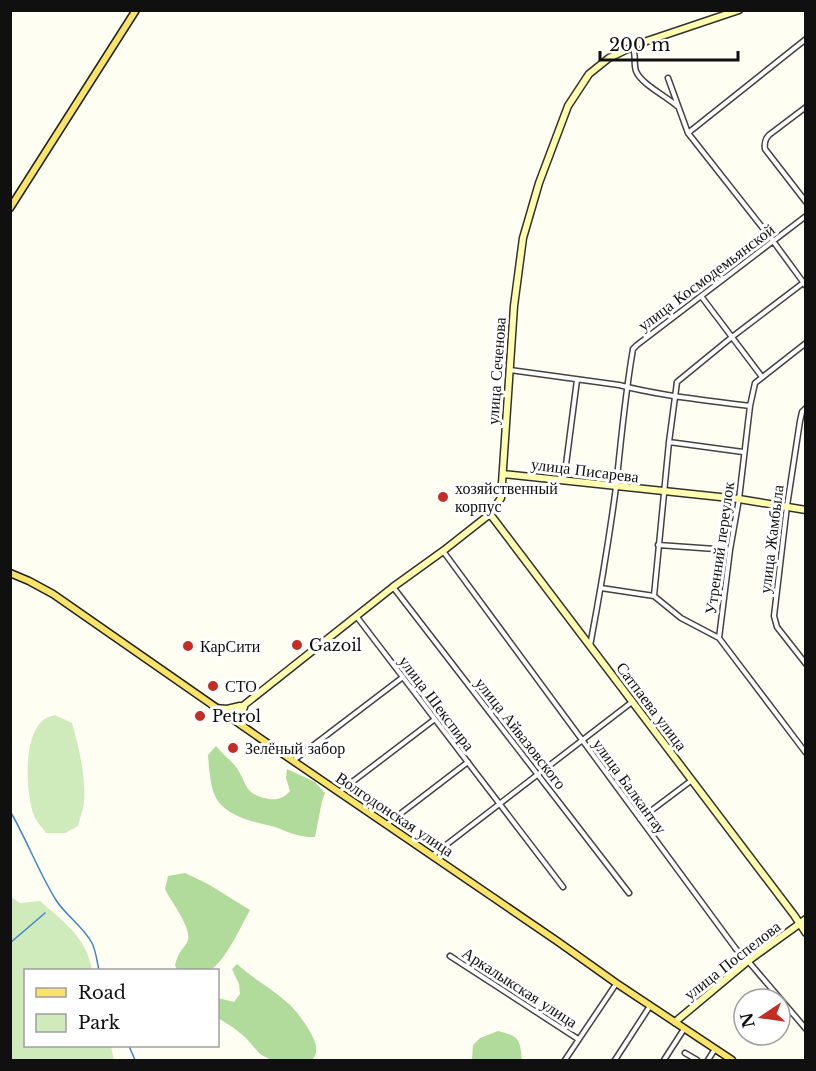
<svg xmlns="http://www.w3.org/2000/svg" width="816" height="1071" viewBox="0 0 816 1071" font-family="'Libre Baskerville',serif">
<rect width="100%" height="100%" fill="#fffef3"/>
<!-- green -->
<path fill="#cfeabb" d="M55 715 72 723C79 748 86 776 84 803 83 810 80 818 78 826L65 833H46C42 827 35 820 33 813 26 790 23 739 42 721 45 718 51 716 55 715Z
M11 897 20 903 40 901C63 921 87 938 92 970H26V1046H111L114 1060H11Z"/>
<!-- forest -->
<path fill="#b1db9a" d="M216 746C222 754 230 759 236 767 248 784 243 794 269 799 278 800 284 798 290 791L286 778 287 769 315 782 325 793 322 801 315 837C311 837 306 837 302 836 293 835 284 830 275 827 255 822 225 817 215 796 210 784 209 768 208 755Z
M185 873 208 884 250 910C241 926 225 962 210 970H177L175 965C176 960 178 956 180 952 183 948 187 944 188 940 191 926 171 902 165 889L168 876Z
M237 964C253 979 273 989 289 1004 297 1011 316 1037 316 1047 317 1052 315 1057 312 1060H271L260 1054 246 1038 234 1028 218 1018V998L234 1002 240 994 239 984 232 969Z
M498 1031C519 1036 520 1039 522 1060H473L472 1059 473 1045 480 1038Z"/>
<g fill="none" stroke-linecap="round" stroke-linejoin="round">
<!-- stream -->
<path stroke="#3d86ce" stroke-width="1.5" d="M10 811C27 840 38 871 56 900 66 916 83 926 92 943 96 951 97 962 99 970
M10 943 45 913
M129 1046 135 1060"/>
<!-- street casing -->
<g stroke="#434343" stroke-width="7">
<path id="street" d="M632 47C637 55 633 63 636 71 641 84 666 96 677 106
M668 78 688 133 773 241 806 286
M806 107 769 135C765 139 764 143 765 149L806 202
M688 133 806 39
M701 296 762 377
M806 343 755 383 750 406 739 499 730 550 719 638 806 753
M510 370 619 385C661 396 706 400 750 406
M806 408 802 412 800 421 787 506 774 616 777 627 806 664
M669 442 743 452
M564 480 577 380
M658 545 730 550
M443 551 736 949 748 961 806 1029
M393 587 629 893
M601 588 654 596 681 618 719 638
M654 596 669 442 677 382 732 337 803 283
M357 617 563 887
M590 646C600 593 609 540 616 487 621 441 625 395 633 349L637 345 806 216
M294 760 403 677
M339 792 435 719
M640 819 692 780
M387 824 468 762
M433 855 632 702
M450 956 578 1039
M685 1053 697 1060
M565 1060 616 984
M615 1060 650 1006
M664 1060 684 1029
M708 1060 715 1049"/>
</g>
<!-- secondary casing -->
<g stroke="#323232" stroke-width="9">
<path id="secondary" d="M503 474 739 499 806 510
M490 514 794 915 806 933
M215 708 227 709 240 706
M229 717 393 587 443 551 490 514 501 498 514 306 523 238 539 183 568 106 589 74 609 58 638 44 739 10
M243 726 241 714 244 707
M675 1022 748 961 806 919"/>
</g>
<!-- primary casing -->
<g stroke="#212121" stroke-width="9">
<path id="primary" d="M10 208 136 10
M10 573 29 581 53 594 267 743 557 941 616 983 732 1060"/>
</g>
<!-- street -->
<use href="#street" stroke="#fff" stroke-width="4"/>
<!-- secondary -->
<use href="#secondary" stroke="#fffeae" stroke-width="6"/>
<!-- primary -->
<use href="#primary" stroke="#f9e469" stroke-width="6"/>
</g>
<!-- markers -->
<g fill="#c22e26" stroke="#fff" stroke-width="2">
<circle cx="443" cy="497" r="6"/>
<circle cx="297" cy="645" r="6"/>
<circle cx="188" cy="646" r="6"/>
<circle cx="213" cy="686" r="6"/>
<circle cx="200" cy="716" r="6"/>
<circle cx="233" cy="748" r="6"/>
</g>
<g text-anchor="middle" stroke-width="6" stroke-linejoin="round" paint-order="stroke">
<!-- street labels -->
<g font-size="16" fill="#101010" stroke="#fff">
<text transform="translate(706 277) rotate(-37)" y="6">улица Космодемьянской</text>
<text transform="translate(496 371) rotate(-86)" y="6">улица Сеченова</text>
<text transform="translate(585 470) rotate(7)" y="6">улица Писарева</text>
<text transform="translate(771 539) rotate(-83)" y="6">улица Жамбыла</text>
<text transform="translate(719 548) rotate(-82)" y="6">Утренний переулок</text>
<text transform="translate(437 703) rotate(53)" y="6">улица Шекспира</text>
<text transform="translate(652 706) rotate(53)" y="6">Сатпаева улица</text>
<text transform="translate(521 733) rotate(52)" y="6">улица Айвазовского</text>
<text transform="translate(630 786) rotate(54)" y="6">улица Балкантау</text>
<text transform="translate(395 814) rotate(34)" y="6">Волгодонская улица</text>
<text transform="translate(732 960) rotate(-38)" y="6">улица Поспелова</text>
<text transform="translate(520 987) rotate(33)" y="6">Аркалыкская улица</text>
</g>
<!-- poi labels -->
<g font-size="16" fill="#101010" stroke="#fff" text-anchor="start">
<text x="455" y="494">хозяйственный<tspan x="455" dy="18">корпус</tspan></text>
<text x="309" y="651">Gazoil</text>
<text x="200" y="652">КарСити</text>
<text x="225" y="692">СТО</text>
<text x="212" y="722">Petrol</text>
<text x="245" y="754">Зелёный забор</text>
</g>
</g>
<!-- border -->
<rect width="816" height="1071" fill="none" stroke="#101010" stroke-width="24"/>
<!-- legend -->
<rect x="24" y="969" width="195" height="78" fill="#ffffff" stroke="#9f9f9f" stroke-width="1.5"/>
<rect x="36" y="988" width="30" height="9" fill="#f9e469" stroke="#9f9f9f" stroke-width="1.5"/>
<text x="78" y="999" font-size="18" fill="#101010">Road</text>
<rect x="36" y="1014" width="30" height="18" fill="#cfeabb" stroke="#9f9f9f" stroke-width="1.5"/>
<text x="78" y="1029" font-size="18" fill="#101010">Park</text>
<!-- north arrow -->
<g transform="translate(762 1017) rotate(257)"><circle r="28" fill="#ffffff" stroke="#9f9f9f" stroke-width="1.5"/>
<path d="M0-4.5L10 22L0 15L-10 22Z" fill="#c22e26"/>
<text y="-9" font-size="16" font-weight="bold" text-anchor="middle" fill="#101010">N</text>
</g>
<!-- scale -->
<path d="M600 51v9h138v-9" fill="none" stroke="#101010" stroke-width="3"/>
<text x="609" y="51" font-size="18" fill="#101010" stroke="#ffffff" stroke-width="4.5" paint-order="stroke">200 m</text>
</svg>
